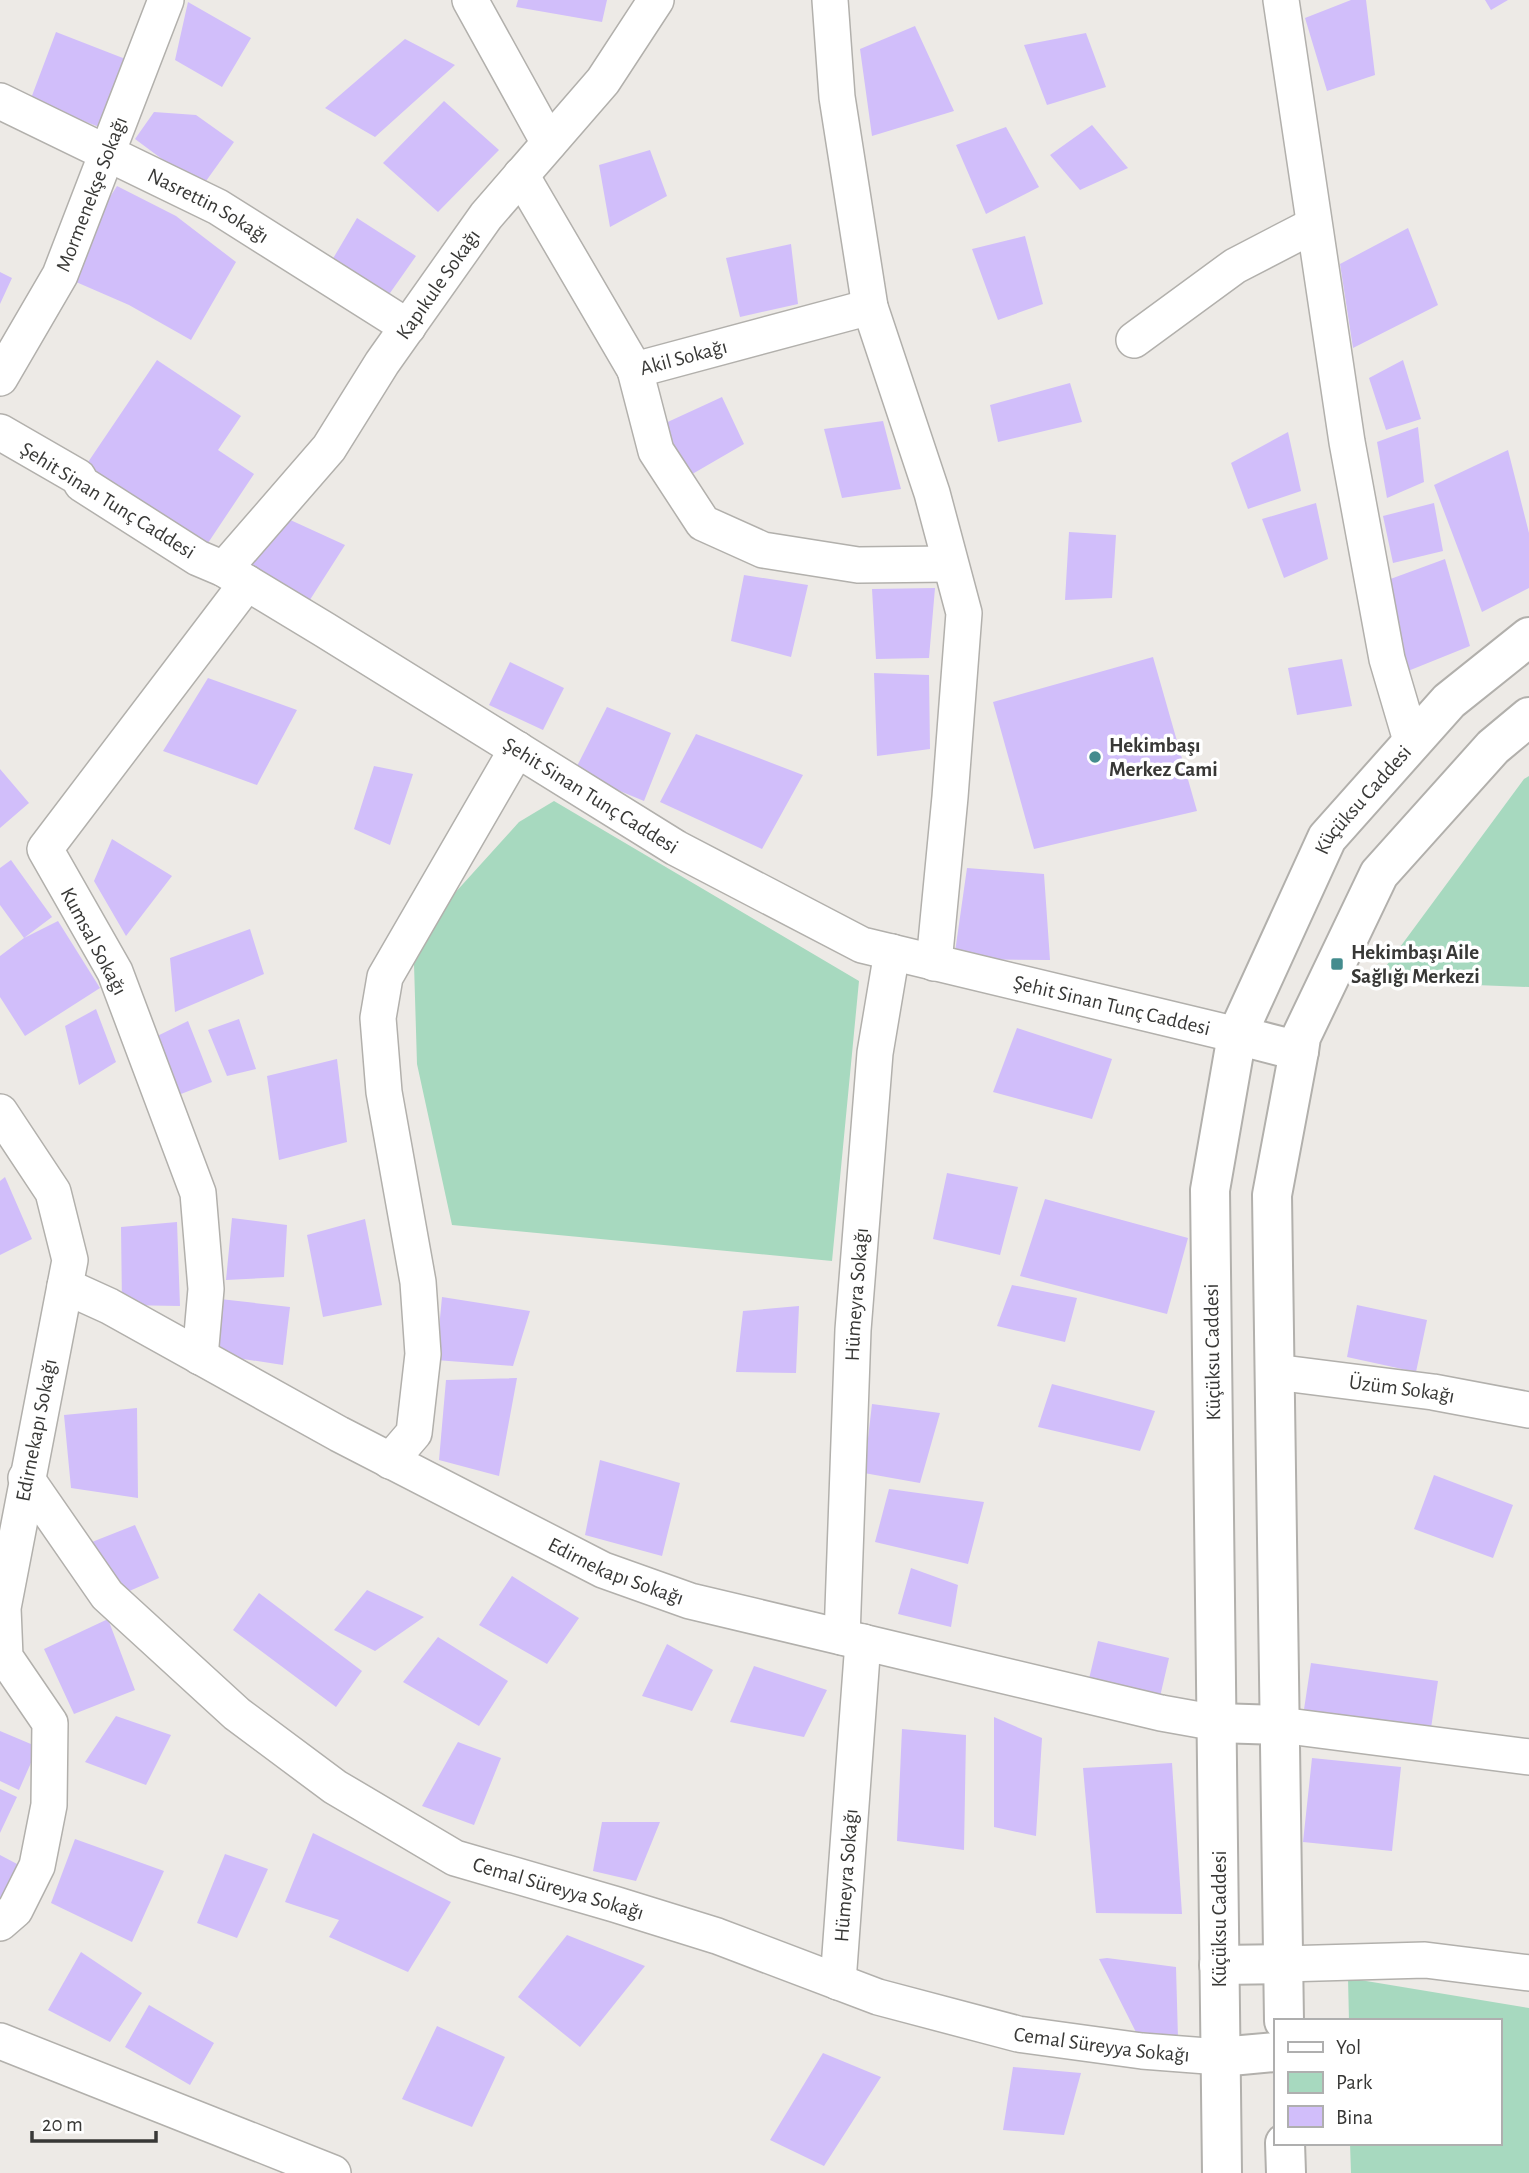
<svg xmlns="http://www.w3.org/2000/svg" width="1529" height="2173" viewBox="0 0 1529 2173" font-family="'Alegreya Sans',sans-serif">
<rect width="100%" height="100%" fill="#edeae6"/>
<!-- green -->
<path fill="#a7d9bf" d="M1529 776V987L1375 981 1524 779Z
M554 801 859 981 832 1261 452 1225 417 1064 414 964 453 895 519 822Z
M1348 1978 1529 2008V2173H1351L1350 2143H1499V2021H1349Z"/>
<!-- building -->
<path fill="#d1befa" d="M518 0H607L602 22 516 7Z
M1351 0H1366L1375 75 1327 91 1305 18Z
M1485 0H1508L1491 10Z
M188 2 251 38 222 87 175 60Z
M915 26 954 111 872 136 860 49Z
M56 32 128 60 102 128 30 101Z
M1086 33 1106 87 1047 105 1024 45Z
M405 39 455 65 375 137 325 108Z
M444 101 499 150 438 212 383 163Z
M154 112 196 115 234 142 201 188 135 139Z
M1092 125 1128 168 1080 190 1050 155Z
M1006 127 1039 187 986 214 956 145Z
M650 150 667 196 610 227 599 165Z
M117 186 176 216 236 262 191 340 129 305 60 275Z
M357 218 416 256 383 303 328 267Z
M1408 228 1438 305 1353 348 1340 264Z
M1025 236 1043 304 998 320 972 249Z
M791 244 798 304 740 317 726 258Z
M0 272 12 278 0 304Z
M157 360 241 416 218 450 254 474 198 558 78 477Z
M1403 360 1421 419 1386 430 1369 378Z
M1070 383 1082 422 998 442 990 405Z
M722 397 744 444 682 480 659 426Z
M883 421 901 489 842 498 824 429Z
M1418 427 1424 482 1387 498 1377 442Z
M1288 432 1301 491 1248 509 1231 463Z
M1508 450 1529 533V588L1482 612 1434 485Z
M1316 503 1328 559 1284 578 1262 519Z
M1434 503 1443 551 1393 563 1383 516Z
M286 518 345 545 306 606 244 565Z
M1069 532 1116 535 1112 598 1065 600Z
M1445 559 1470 646 1408 671 1385 581Z
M744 575 808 585 791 657 731 641Z
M935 588 929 658 876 659 872 589Z
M1153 657 1197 811 1034 849 993 702Z
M1342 659 1352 706 1297 715 1288 668Z
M510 662 564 688 543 730 489 705Z
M874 673 929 675 930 749 877 756Z
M208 678 297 710 257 785 163 751Z
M607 707 671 733 644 801 574 772Z
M696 734 803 775 762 849 660 802Z
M374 766 413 774 390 845 354 829Z
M0 769 29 803 0 828Z
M112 839 172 876 126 936 94 881Z
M11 860 52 917 24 938 0 905V868Z
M967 868 1044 874 1050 960 954 959Z
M58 921 100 988 25 1036 0 997V956L24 938Z
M250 929 264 974 175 1012 170 958Z
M96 1009 116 1062 79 1085 65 1026Z
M239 1019 256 1069 227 1076 208 1030Z
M188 1021 212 1082 168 1099 147 1041Z
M1017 1028 1112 1059 1092 1119 993 1092Z
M337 1059 347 1142 279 1160 267 1076Z
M947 1173 1018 1187 1000 1255 933 1239Z
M5 1177 32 1239 0 1255V1181Z
M1045 1199 1188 1238 1167 1314 1020 1276Z
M232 1218 287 1225 284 1277 226 1280Z
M365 1219 382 1305 323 1317 307 1235Z
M177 1222 180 1306 122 1305 121 1227Z
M1012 1285 1077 1298 1065 1342 997 1326Z
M442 1297 530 1311 513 1366 436 1360Z
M220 1299 290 1307 283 1365 217 1355Z
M1357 1305 1427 1320 1416 1372 1347 1357Z
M799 1306 796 1373 736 1372 743 1311Z
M517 1378 499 1476 439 1460 446 1380Z
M1052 1384 1155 1411 1140 1451 1038 1427Z
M872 1404 940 1413 920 1483 864 1473Z
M137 1408 138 1498 71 1488 64 1415Z
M600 1460 680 1483 662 1556 585 1535Z
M1434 1475 1513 1505 1493 1558 1414 1529Z
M889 1489 984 1502 968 1564 875 1542Z
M135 1525 159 1578 118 1596 92 1542Z
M911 1568 958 1585 951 1627 898 1614Z
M512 1576 579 1618 547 1664 479 1625Z
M367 1590 424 1617 375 1651 334 1630Z
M259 1593 362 1671 336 1707 233 1630Z
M108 1619 135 1690 74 1714 44 1649Z
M438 1637 508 1681 479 1726 403 1682Z
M1098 1641 1169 1658 1159 1701 1088 1683Z
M667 1644 713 1670 692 1711 642 1696Z
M1311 1663 1438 1681 1430 1735 1303 1716Z
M754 1666 827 1690 804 1737 730 1722Z
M116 1716 171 1735 146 1785 85 1762Z
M994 1717 1042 1738 1036 1836 994 1827Z
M902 1729 966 1735 964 1850 897 1841Z
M0 1731 38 1747 19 1790 0 1781Z
M458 1742 501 1758 474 1825 422 1806Z
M1312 1758 1401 1767 1392 1851 1303 1842Z
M1172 1763 1182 1914 1096 1913 1083 1768Z
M0 1789 17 1797 0 1833Z
M602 1822H660L636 1881 593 1871Z
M313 1833 451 1902 408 1972 329 1937 339 1920 285 1902Z
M75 1839 164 1871 132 1942 51 1903Z
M225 1854 268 1869 237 1938 197 1923Z
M0 1855 19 1865 0 1901Z
M567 1935 645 1966 580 2047 518 1997Z
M81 1952 142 1993 110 2042 48 2010Z
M1107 1958 1176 1967 1178 2038 1143 2046 1099 1959Z
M149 2005 214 2043 190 2085 125 2047Z
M437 2026 505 2057 472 2127 402 2099Z
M823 2053 881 2077 824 2166 770 2140Z
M1013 2067 1081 2073 1064 2135 1003 2130Z"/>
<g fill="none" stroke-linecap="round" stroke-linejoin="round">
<!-- street casing -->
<g stroke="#b2b0ac" stroke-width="38">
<g id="street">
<path d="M470 0 549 143"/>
<path d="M830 0 837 97 870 307 932 493 964 613 950 797 934 963"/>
<path d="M1281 0 1347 442 1387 659 1412 744"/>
<path id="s1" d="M0 101 218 207 408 327"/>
<path id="s2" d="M521 175 635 370 870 307"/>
<path d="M1134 340 1235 266 1314 225"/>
<path d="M635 370 656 451 703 523 763 550 858 565 950 564"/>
<path id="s3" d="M0 378 60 275 166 0"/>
<path id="s4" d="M0 432 78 477 82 484 198 558 224 569 325 630 676 848 862 945 1237 1035"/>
<path id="s5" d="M224 569 329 448 382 363 486 216 603 81 656 0"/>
<path d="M0 1112 53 1192 70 1260 3 1608 5 1657 50 1723 49 1805 37 1866 15 1910 0 1923"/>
<path id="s6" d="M65 1286 109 1306 339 1434 603 1570 690 1601 1161 1713 1217 1723"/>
<path d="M200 1357 206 1289 198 1193 115 972 45 849 247 583"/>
<path id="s7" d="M1275 1372 1433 1392 1529 1410"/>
<path d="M390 1461 414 1433 423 1354 418 1282 384 1092 378 1018 385 977 517 749"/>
<path id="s8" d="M26 1478 107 1595 237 1714 335 1787 455 1858 614 1904 717 1936 878 1997 1018 2034 1142 2051 1220 2057"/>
<path id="s9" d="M842 1637 853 1330 875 1053 892 952"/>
<path d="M1280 1725 1529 1757"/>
<path d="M1283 1964 1425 1960 1529 1973"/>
<path id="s10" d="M838 1982 863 1642"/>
<path d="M0 2041 333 2173"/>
</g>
</g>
<!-- primary casing -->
<g stroke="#b2b0ac" stroke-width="42">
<g id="primary">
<path d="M1237 1035 1299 1051"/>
<path d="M1217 1723 1280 1725"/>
<path d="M1219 1965 1283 1964"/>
<path d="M1284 2021 1272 1195 1299 1051 1301 1037 1379 874 1493 747 1529 717"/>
<path d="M1220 2057 1275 2052"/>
<path d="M1285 2143 1286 2173"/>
<path id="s11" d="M1222 2173 1210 1190 1237 1035 1327 838 1449 701 1529 637"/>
</g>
</g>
<!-- street -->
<use href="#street" stroke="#fff" stroke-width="35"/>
<!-- primary -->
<use href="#primary" stroke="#fff" stroke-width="38"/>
</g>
<!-- markers -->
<g fill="#448c8e" stroke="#fff" stroke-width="2.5">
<circle cx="1095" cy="757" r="7"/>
<rect x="1330" y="957" width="14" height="14" rx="3.5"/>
</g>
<g text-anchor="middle" stroke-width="7" stroke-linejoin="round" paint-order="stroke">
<!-- street labels -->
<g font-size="21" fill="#383836" stroke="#fff">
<text dy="7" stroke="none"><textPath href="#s3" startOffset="206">Mormenekşe Sokağı</textPath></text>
<text dy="7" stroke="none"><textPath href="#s1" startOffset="233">Nasrettin Sokağı</textPath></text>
<text dy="7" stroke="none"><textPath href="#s5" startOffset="357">Kapıkule Sokağı</textPath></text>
<text dy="7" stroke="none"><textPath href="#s2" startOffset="276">Akil Sokağı</textPath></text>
<text transform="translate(108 500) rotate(32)" y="7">Şehit Sinan Tunç Caddesi</text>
<text dy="7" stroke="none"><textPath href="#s4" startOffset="695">Şehit Sinan Tunç Caddesi</textPath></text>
<text dy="7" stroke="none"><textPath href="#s11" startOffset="1409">Küçüksu Caddesi</textPath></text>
<text transform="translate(94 941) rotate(62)" y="7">Kumsal Sokağı</text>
<text dy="7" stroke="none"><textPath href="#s4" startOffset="1262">Şehit Sinan Tunç Caddesi</textPath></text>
<text dy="7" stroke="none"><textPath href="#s9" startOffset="343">Hümeyra Sokağı</textPath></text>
<text transform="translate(1212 1352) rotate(-91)" y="7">Küçüksu Caddesi</text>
<text dy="7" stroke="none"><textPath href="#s7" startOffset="128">Üzüm Sokağı</textPath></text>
<text transform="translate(36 1430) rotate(-79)" y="7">Edirnekapı Sokağı</text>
<text dy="7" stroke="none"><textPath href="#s6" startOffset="621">Edirnekapı Sokağı</textPath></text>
<text dy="7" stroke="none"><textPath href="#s10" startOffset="107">Hümeyra Sokağı</textPath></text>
<text dy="7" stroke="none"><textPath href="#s8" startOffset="688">Cemal Süreyya Sokağı</textPath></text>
<text transform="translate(1219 1919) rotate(-90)" y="7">Küçüksu Caddesi</text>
<text dy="7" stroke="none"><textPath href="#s8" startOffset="1255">Cemal Süreyya Sokağı</textPath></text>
</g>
<!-- poi labels -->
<g font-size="21" font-weight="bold" fill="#383836" stroke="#fff" text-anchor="start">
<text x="1109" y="752">Hekimbaşı<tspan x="1109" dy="24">Merkez Cami</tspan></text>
<text x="1351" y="959">Hekimbaşı Aile<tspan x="1351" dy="24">Sağlığı Merkezi</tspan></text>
</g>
</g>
<!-- legend -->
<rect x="1274" y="2019" width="228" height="126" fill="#ffffff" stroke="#afafaf" stroke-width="2"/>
<rect x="1288" y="2042" width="35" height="10" fill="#ffffff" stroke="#afafaf" stroke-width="2"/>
<text x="1336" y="2054" font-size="21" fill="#383836">Yol</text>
<rect x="1288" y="2072" width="35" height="21" fill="#a7d9bf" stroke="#afafaf" stroke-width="2"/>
<text x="1336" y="2089" font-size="21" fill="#383836">Park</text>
<rect x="1288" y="2106" width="35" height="21" fill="#d1befa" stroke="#afafaf" stroke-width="2"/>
<text x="1336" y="2124" font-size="21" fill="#383836">Bina</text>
<!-- scale -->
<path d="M32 2131v10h124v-10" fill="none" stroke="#383836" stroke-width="3.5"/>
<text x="42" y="2131" font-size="21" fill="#383836" stroke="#ffffff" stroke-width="5" paint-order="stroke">20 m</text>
</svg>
